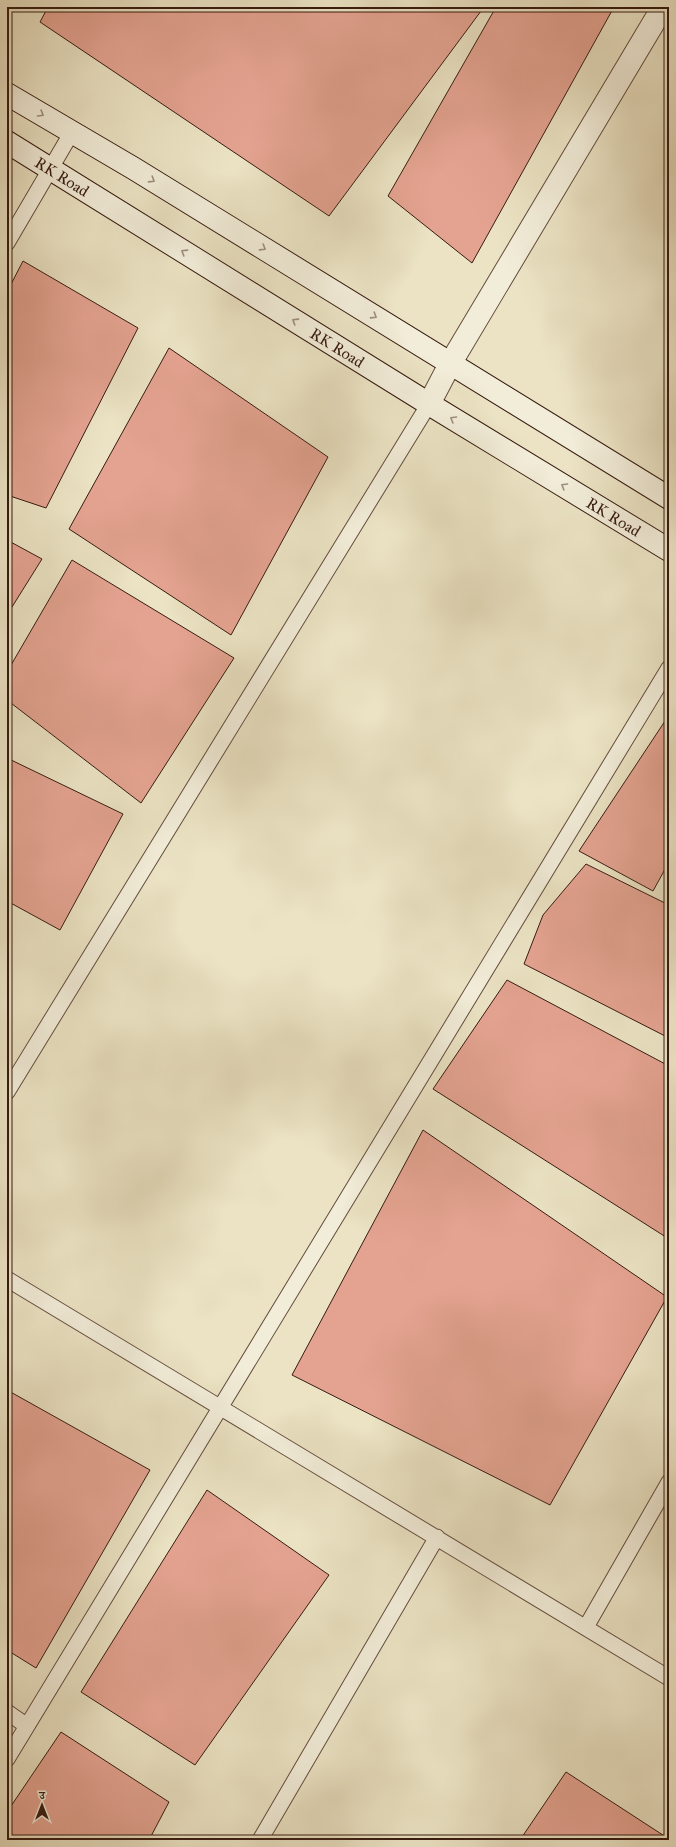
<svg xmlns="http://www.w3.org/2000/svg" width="676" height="1847" viewBox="0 0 676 1847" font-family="'IM FELL Great Primer','Noto Serif Devanagari',serif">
<rect width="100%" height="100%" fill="#ebe3c4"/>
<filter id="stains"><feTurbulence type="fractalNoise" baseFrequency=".005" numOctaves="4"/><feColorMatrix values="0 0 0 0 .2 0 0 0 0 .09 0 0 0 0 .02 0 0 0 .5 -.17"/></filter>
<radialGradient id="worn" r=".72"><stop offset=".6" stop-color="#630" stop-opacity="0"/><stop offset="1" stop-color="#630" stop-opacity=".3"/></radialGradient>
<!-- building -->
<path fill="#e4a391" stroke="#371b11" d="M48 7H484L329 216 40 22Z
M496 7H614L472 263 388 196Z
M23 261 138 328 46 508 7 495V292Z
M169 348 328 457 231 635 69 529Z
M7 540 42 559 7 615Z
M72 560 234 658 141 803 7 700V672Z
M669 715V862L653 891 579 851Z
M7 758 123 814 60 930 7 901Z
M586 864 669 905V1038L524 964 543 915Z
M507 980 669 1066V1239L433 1089Z
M423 1130 667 1297 550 1505 292 1375Z
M7 1390 150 1470 36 1668 7 1650Z
M207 1490 329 1575 195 1765 81 1692Z
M61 1732 169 1802 149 1840H7V1812Z
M566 1772 669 1839V1840H520Z"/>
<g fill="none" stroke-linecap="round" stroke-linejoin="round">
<!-- lane casing -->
<g stroke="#644d3e" stroke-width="17">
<path id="lane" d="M7 243 72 132
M7 1092 429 404
M7 1279 669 1678
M586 1627 669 1482
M7 1712 27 1726
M7 1759 669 668
M260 1840 437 1537"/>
</g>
<!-- street casing -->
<g stroke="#644d3e" stroke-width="24">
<path id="street" d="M429 404 450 364 663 7"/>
</g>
<!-- secondary casing -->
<g stroke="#371b11" stroke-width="24">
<g id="secondary">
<path d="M7 94 133 168 669 498"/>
<path id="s1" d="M7 142 429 404 669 550"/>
</g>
</g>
<!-- lane -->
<use href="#lane" stroke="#f2edd9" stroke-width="15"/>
<!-- street -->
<use href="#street" stroke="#f2edd9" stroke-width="22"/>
<!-- secondary -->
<use href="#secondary" stroke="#f2edd9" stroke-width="22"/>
</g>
<!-- one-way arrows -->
<defs><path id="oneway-chevron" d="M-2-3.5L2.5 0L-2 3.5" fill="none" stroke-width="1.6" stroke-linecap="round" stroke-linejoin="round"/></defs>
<g stroke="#9e8e7f">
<use href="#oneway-chevron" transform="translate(41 114) rotate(31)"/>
<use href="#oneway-chevron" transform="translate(152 180) rotate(32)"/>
<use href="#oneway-chevron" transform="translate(263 248) rotate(32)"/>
<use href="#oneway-chevron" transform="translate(184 252) rotate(-148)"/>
<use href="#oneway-chevron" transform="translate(374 316) rotate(32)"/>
<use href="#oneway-chevron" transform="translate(295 321) rotate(-148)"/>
<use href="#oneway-chevron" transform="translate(453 419) rotate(-149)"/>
<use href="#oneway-chevron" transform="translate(564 486) rotate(-149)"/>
</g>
<g text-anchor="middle" stroke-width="3" stroke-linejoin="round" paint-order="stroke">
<!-- street labels -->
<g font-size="16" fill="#371b11" stroke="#f2edd9">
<text dy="6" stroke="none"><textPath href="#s1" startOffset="65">RK Road</textPath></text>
<text dy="6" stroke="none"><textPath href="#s1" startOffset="389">RK Road</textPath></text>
<text dy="6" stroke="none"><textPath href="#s1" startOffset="713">RK Road</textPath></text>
</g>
</g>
<!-- margin -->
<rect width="676" height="1847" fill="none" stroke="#ebe3c4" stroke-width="24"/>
<rect x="8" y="8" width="660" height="1831" fill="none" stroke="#371b11" stroke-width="2"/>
<rect x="12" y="12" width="652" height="1823" fill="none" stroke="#371b11"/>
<!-- north arrow -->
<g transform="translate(42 1805)" stroke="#f2edd9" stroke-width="3" paint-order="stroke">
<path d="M0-3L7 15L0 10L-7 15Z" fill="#371b11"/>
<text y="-6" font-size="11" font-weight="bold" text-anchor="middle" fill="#371b11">उ</text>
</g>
<rect width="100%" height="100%" filter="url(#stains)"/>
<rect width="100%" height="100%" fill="url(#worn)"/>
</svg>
